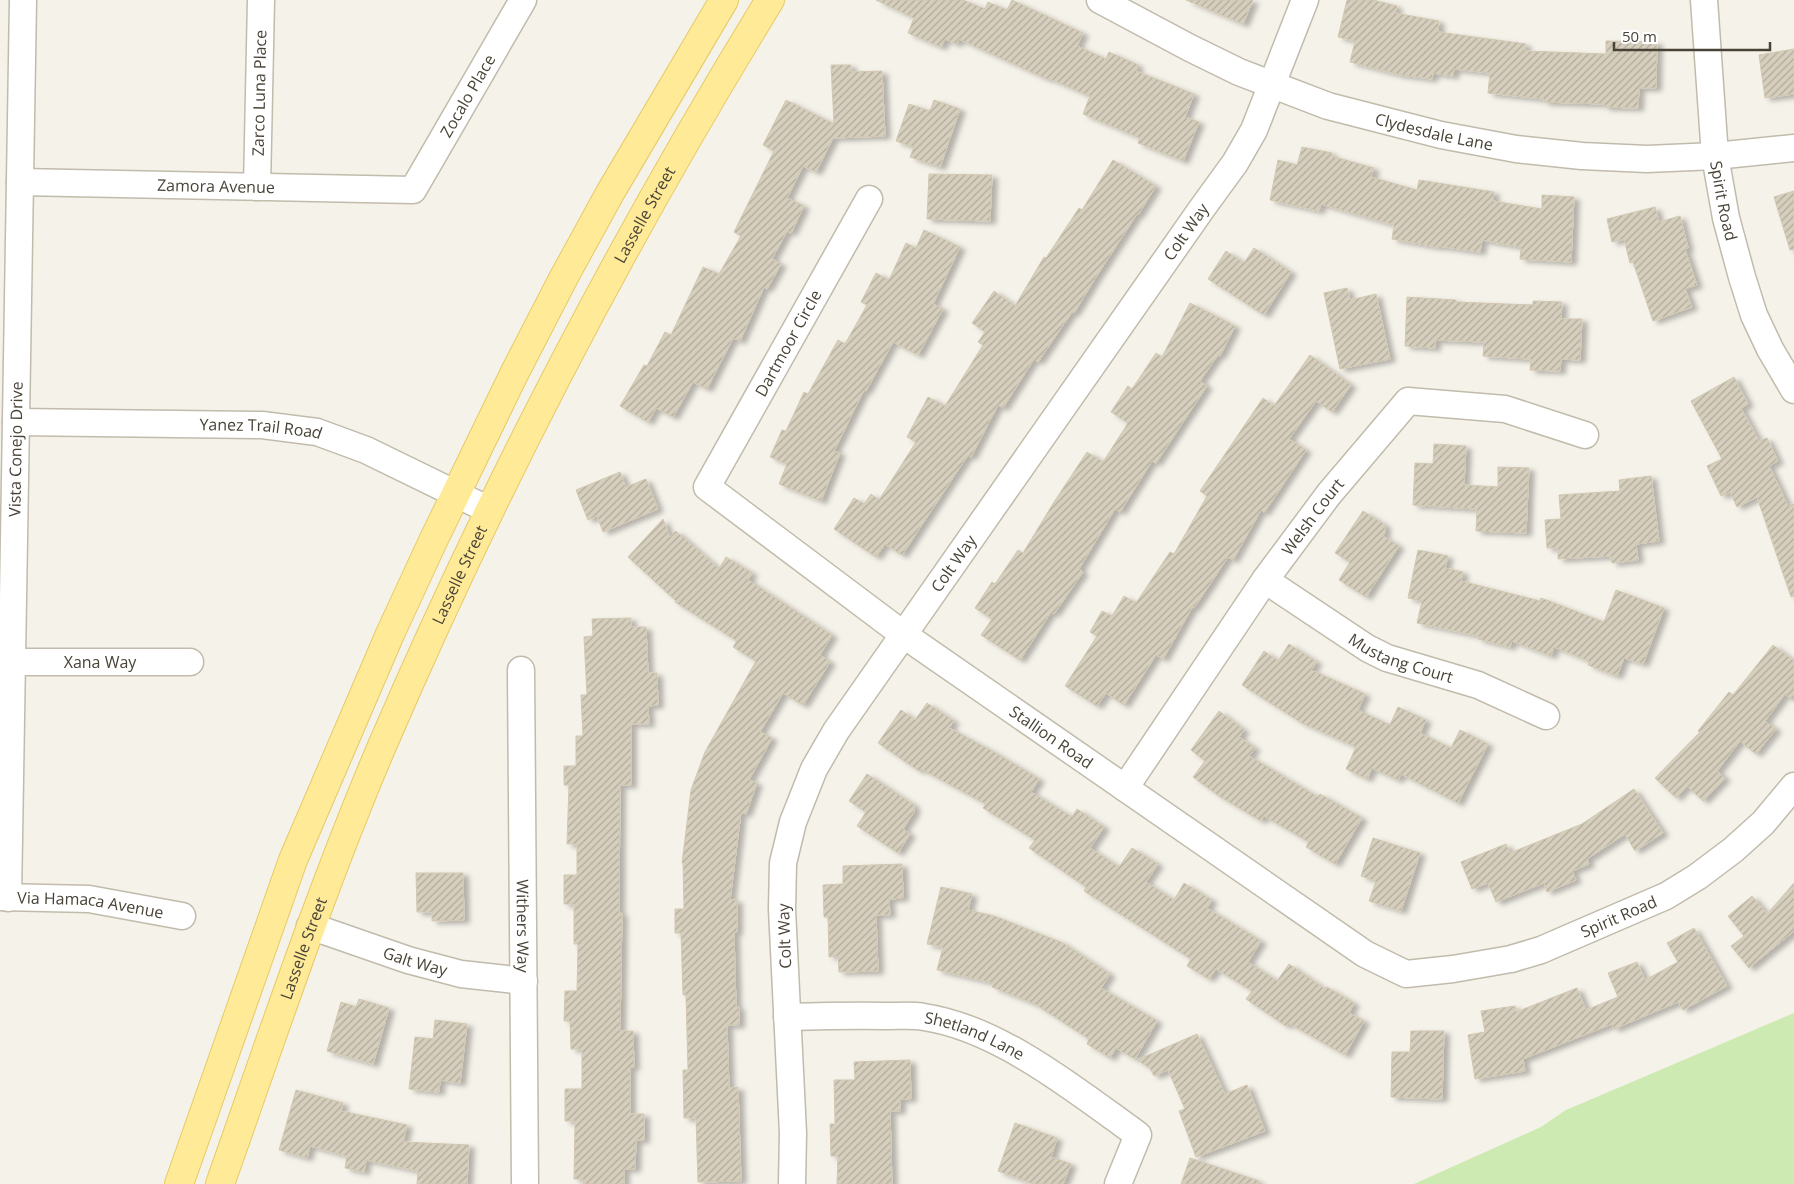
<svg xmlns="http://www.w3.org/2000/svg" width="1794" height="1184" viewBox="0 0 1794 1184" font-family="'Open Sans',sans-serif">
<defs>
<pattern id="building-hatch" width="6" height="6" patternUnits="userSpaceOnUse" patternTransform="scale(1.25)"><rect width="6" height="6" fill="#d7cfbe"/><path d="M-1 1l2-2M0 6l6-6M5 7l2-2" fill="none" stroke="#b0aa9b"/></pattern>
<filter id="shadow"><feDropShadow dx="5.5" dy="3" stdDeviation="2.5" flood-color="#0004"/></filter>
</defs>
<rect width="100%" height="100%" fill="#f5f2e9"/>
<!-- park -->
<path fill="#cceab1" d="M1794 1013V1184H1414L1541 1127 1566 1110Z"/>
<!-- building -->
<path fill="url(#building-hatch)" stroke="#d2c8b1" filter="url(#shadow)" d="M876 0H963L985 9 988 2 1007 10 1012 0 1083 33 1077 46 1106 59 1109 52 1138 65 1136 71 1194 94 1185 117 1199 122 1183 161 1138 143 1140 138 1083 114 1090 96 1048 78 1047 79 959 39 957 44 945 39 941 47 908 33 914 18Z
M1186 0H1253L1243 24Z
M1347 0H1373L1397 6 1395 13 1439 21 1438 32 1526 44 1525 51 1606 54V41L1657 42 1656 88H1639L1638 108 1604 107 1605 104 1544 102V99L1488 93 1490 73 1454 69 1453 76 1433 73 1432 79 1401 75 1350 62 1355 41 1338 37Z
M1794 49V94L1765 98 1759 55Z
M831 65H851V72L882 71 885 136 833 138 816 172 803 166 787 198 804 206 791 233 787 231 772 259 781 264 767 289 764 287 740 341 733 338 707 389 693 382 673 417 656 408 648 422 620 406 644 365 647 366 665 332 671 335 703 267 719 274 741 236 734 232 774 151 763 145 786 100 834 124Z
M934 100 960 109 940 167 910 157 914 147 896 141 909 104 930 111Z
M1302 147 1332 153 1331 156 1374 168 1371 177 1417 190 1419 180 1494 192 1493 201 1542 209V195L1574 197 1571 262 1520 259 1521 247 1482 240 1480 252 1438 246V247L1392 239 1394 225 1321 204 1319 211 1270 200 1278 160 1297 165Z
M1113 160 1156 186 1138 215 1137 214 1096 277 1074 313 1072 312 1038 362 1034 359 1003 408 998 405 971 457 968 455 902 555 885 544 876 557 834 529 854 498 864 504 871 494 879 500 916 442 907 437 928 397 945 406 983 345 978 342 985 332 972 323 994 291 1015 306 1044 257 1046 258 1079 208 1082 210Z
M929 174 992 175 990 221 927 219Z
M1794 191V249L1790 250 1774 197Z
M1655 207 1659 222 1680 216 1688 248 1685 249 1697 285 1685 289 1692 307 1653 321 1633 262 1630 263 1624 239 1612 242 1607 219Z
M924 230 960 247 933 304 943 309 918 355 893 342 866 391 864 390 834 451 840 453 821 501 779 484 787 464 770 457 782 430 786 431 804 392 808 394 838 340 845 344 867 305 861 302 876 273 889 280 906 243 916 248Z
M1254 248 1291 272 1264 315 1208 279 1226 251 1244 263Z
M1347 288 1350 300 1376 294 1390 359 1340 369 1324 293Z
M1407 297 1456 300V302L1533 305V301L1562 302 1561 319H1582L1580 360 1561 359 1560 371 1530 370 1531 359 1483 356 1484 342 1435 340V348L1405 346Z
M1190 303 1235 326 1220 356 1218 355 1200 381 1207 386 1156 463 1152 461 1120 512 1115 509 1079 569 1083 572 1054 614 1051 612 1020 660 981 635 992 619 975 608 992 582 995 584 1018 550 1023 553 1054 502 1087 452 1103 462 1128 423 1111 412 1128 386 1132 389 1156 353 1162 357Z
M1310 355 1351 385 1332 412 1316 401 1289 439 1306 450 1264 513 1261 510 1233 560 1228 557 1194 608 1193 606 1163 659 1156 655 1124 705 1106 693 1097 706 1065 686 1097 636 1090 632 1102 611 1112 616 1124 596 1136 603 1170 552 1174 554 1207 496 1200 491 1263 398 1274 406Z
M1734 377 1748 404 1741 408 1759 441 1767 438 1778 461 1769 466 1788 506 1794 504V596L1791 597 1757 497 1737 507 1730 492 1721 496 1707 466 1722 459 1691 401Z
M1434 444 1466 446 1464 485 1498 487V467L1529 468 1526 533 1476 531 1477 509 1428 506 1429 502 1426 506 1413 505 1415 463 1433 464Z
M620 472 626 487 646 479 658 509 603 532 597 516 588 520 576 490Z
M1651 476 1659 541 1636 544 1638 560 1612 563 1611 556 1558 559V548H1547L1545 520 1561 519 1559 495 1620 491 1619 480Z
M1363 511 1385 525V532L1383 536 1399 546 1366 597 1339 580 1350 562 1335 553Z
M663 519 670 537 676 531 719 569 726 557 752 573 748 580 832 635 820 655 830 662 803 705 783 693 760 732 772 738 749 780 757 783 746 814 741 812 730 900H737V932H734L736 1007H739V1025H727L729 1088 738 1087 741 1181 698 1182 696 1118H684L683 1070H688L686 995H683L681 933H675V909H684L683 863H682L691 790 705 752 756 661 733 647 737 641 675 602 676 601 628 557Z
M1418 550 1448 556 1445 568 1463 572 1461 581 1540 601 1541 598 1604 622 1616 590 1664 608 1643 664 1624 658 1617 676 1588 665 1589 661 1554 647 1551 656 1512 641 1510 647 1478 639 1479 636 1417 623 1422 601 1408 598Z
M631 618V627H646L648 673H657L658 705 648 706 649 724H631V785H620L619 913H622L620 1031H633L634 1067H630V1114H644V1140H636L635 1169H624V1184H583V1179H574L575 1121H565V1089H582V1049H571L570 1021H564L565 991H577L578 944H574V904H564V875H577V844H567L569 785H564V766H576V736H583L581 695H587L584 637 593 636 592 619Z
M1289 644 1317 662 1311 670 1365 694 1358 710 1390 725 1398 707 1426 720 1420 733 1451 748 1460 730 1488 744 1458 803 1401 774 1398 780 1372 768 1367 779 1346 769 1356 747 1302 723 1242 685 1264 651 1278 661Z
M1773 645 1794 661V701L1785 694 1765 721 1776 729 1756 754 1740 741 1717 771 1725 778 1703 801 1687 786 1676 798 1655 778 1700 732 1698 731 1729 692 1733 695Z
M927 703 954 721 949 728 994 752 1039 779 1031 792 1072 817 1077 809 1104 827 1090 848 1119 867 1132 848 1158 864 1146 882 1174 900 1184 883 1212 900 1207 908 1261 941 1248 962 1277 981 1289 964 1325 989 1327 987 1354 1003 1349 1013 1364 1021 1345 1055 1288 1023 1286 1026 1246 999 1252 991 1216 969 1209 979 1187 966 1191 959 1084 891 1086 887 1029 848 1035 840 983 808 986 804 921 769 919 771 878 743 901 710 915 720Z
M1219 711 1244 730 1239 737 1255 748 1249 756 1318 797 1320 794 1362 818 1335 864 1306 847 1309 842 1264 816 1261 821 1219 796 1193 777 1205 761 1191 750Z
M867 774 914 805V812L903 829 910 834 898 853 857 826 866 812 849 801Z
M1634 789 1663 833 1635 851 1625 834 1587 859 1589 864 1572 871 1576 880 1547 892 1544 883 1496 902 1488 883 1472 889 1461 862 1506 844 1510 853 1582 824Z
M1373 838 1420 853 1401 911 1369 901 1376 881 1361 876Z
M902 864 903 898 889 899 890 915H876L878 971 839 972 838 956 829 957 828 917H824L823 885 843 884V866Z
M416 873H463L464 920 432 921V912H417Z
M1794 883V931L1749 968 1731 946 1744 936 1728 916 1752 896 1767 914Z
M941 887 972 894 968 910 994 916 1063 943 1110 974 1101 988 1157 1021 1135 1059 1116 1048 1110 1058 1087 1044 1089 1039 1035 1004 992 987 994 983 937 970 943 947 927 944Z
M1694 928 1727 986 1683 1010 1678 1002 1614 1029 1612 1024 1523 1059 1525 1071 1475 1079 1468 1035 1485 1032 1481 1011 1515 1006 1516 1012 1577 988 1586 1010 1618 997 1608 973 1637 962 1645 980 1678 962 1667 943Z
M359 999 389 1008 373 1064 327 1051 341 1002 356 1007Z
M435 1020 467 1024 460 1083 440 1080 439 1092 409 1089 415 1037 433 1039Z
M1411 1031H1444L1442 1099 1391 1097 1392 1052H1410Z
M1197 1034 1225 1094 1247 1085 1265 1131 1196 1157 1179 1111 1185 1109 1168 1070 1154 1076 1150 1068 1137 1060Z
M910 1060 911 1099H900V1111H890L892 1184H837L838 1156H831L830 1124H835L834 1080H855L854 1062Z
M296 1090 343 1103 341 1111 407 1125 403 1142 469 1145 467 1184H417L418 1171 366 1160 364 1172 345 1168 347 1156 310 1146 307 1158 279 1150Z
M1015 1123 1057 1138 1051 1157 1071 1164 1063 1184H1034L998 1171Z
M1190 1158 1259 1181 1258 1184H1181Z"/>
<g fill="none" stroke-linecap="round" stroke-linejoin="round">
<!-- minor casing -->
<g stroke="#c1bbab" stroke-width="29">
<g id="minor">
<path id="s1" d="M1100 0 1190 48 1239 72 1328 106 1441 135 1516 149 1582 156 1647 159 1715 156 1794 148"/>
<path id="s2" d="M1704 0 1715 156 1726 218 1742 277 1754 315 1770 349 1794 390"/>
<path id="s3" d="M20 182 413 190 523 0"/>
<path id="s4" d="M257 187 261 0"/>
<path id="s5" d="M869 199 707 487 904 635 1365 954 1406 974 1453 969 1511 959 1541 950 1666 896 1697 877 1733 850 1763 823 1794 786"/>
<path id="s6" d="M16 422 262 425 317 432 366 450 489 510"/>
<path id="s7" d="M1265 580 1367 648 1387 658 1478 685 1546 716"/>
<path id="s8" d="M11 662H190"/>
<path id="s9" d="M521 670 525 1184"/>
<path id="s10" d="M1125 788 1265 580 1329 494 1408 401 1505 409 1585 435"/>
<path id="s11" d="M0 897 89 899 182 916"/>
<path id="s12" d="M8 898 23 0"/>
<path id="s13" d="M310 926 408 960 461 974 524 981"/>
<path id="s14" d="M787 1017C821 1016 855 1015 890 1016 901 1016 913 1015 924 1017 999 1028 1077 1091 1138 1135L1118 1184"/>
<path id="s15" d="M792 1184 793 1133 782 909 783 863 793 822 814 769 836 731 1203 207 1235 163 1254 130 1305 0"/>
</g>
</g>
<!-- major casing -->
<g stroke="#e7ca65" stroke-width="30">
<g id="major">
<path d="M179 1184 293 860 390 634 433 541 515 372 564 277 610 193 724 0"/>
<path id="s16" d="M220 1184C272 1037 321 889 382 746 493 488 623 239 770 0"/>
</g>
</g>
<!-- minor -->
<use href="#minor" stroke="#fff" stroke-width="26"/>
<!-- major -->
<use href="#major" stroke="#ffea98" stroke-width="28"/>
</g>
<g text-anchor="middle" stroke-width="4" stroke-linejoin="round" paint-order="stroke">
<!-- street labels -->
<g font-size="16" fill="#494337" stroke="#fff">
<text dy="6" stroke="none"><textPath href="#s4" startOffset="94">Zarco Luna Place</textPath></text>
<text dy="6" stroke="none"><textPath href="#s3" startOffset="502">Zocalo Place</textPath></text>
<text dy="6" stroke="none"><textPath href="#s1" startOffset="361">Clydesdale Lane</textPath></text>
<text dy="6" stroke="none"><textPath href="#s3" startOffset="196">Zamora Avenue</textPath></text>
<text dy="6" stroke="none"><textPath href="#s2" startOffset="202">Spirit Road</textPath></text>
<text dy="6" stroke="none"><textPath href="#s16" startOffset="1060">Lasselle Street</textPath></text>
<text dy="6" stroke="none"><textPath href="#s15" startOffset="1074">Colt Way</textPath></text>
<text transform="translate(788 343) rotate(-61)" y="6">Dartmoor Circle</text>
<text dy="6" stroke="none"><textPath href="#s6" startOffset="245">Yanez Trail Road</textPath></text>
<text dy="6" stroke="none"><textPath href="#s12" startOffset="449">Vista Conejo Drive</textPath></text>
<text dy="6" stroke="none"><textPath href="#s10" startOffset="330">Welsh Court</textPath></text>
<text dy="6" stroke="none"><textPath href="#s15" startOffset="669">Colt Way</textPath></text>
<text dy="6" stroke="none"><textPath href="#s16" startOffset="655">Lasselle Street</textPath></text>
<text dy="6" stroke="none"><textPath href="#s7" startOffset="158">Mustang Court</textPath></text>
<text dy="6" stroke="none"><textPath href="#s8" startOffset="89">Xana Way</textPath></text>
<text dy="6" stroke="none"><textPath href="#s5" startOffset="756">Stallion Road</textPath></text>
<text dy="6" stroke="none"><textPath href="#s11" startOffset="91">Via Hamaca Avenue</textPath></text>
<text dy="6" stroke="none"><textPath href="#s5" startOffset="1405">Spirit Road</textPath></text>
<text dy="6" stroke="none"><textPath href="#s9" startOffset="256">Withers Way</textPath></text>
<text transform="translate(784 936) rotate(-92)" y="6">Colt Way</text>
<text dy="6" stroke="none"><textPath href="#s16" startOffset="250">Lasselle Street</textPath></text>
<text dy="6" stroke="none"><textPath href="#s13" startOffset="111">Galt Way</textPath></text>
<text dy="6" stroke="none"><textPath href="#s14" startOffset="191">Shetland Lane</textPath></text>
</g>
</g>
<!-- scale -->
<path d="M1614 42v8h156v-8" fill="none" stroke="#494337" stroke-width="2.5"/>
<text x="1622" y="42" font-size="15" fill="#494337" stroke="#ffffff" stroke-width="4" paint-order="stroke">50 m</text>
</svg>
